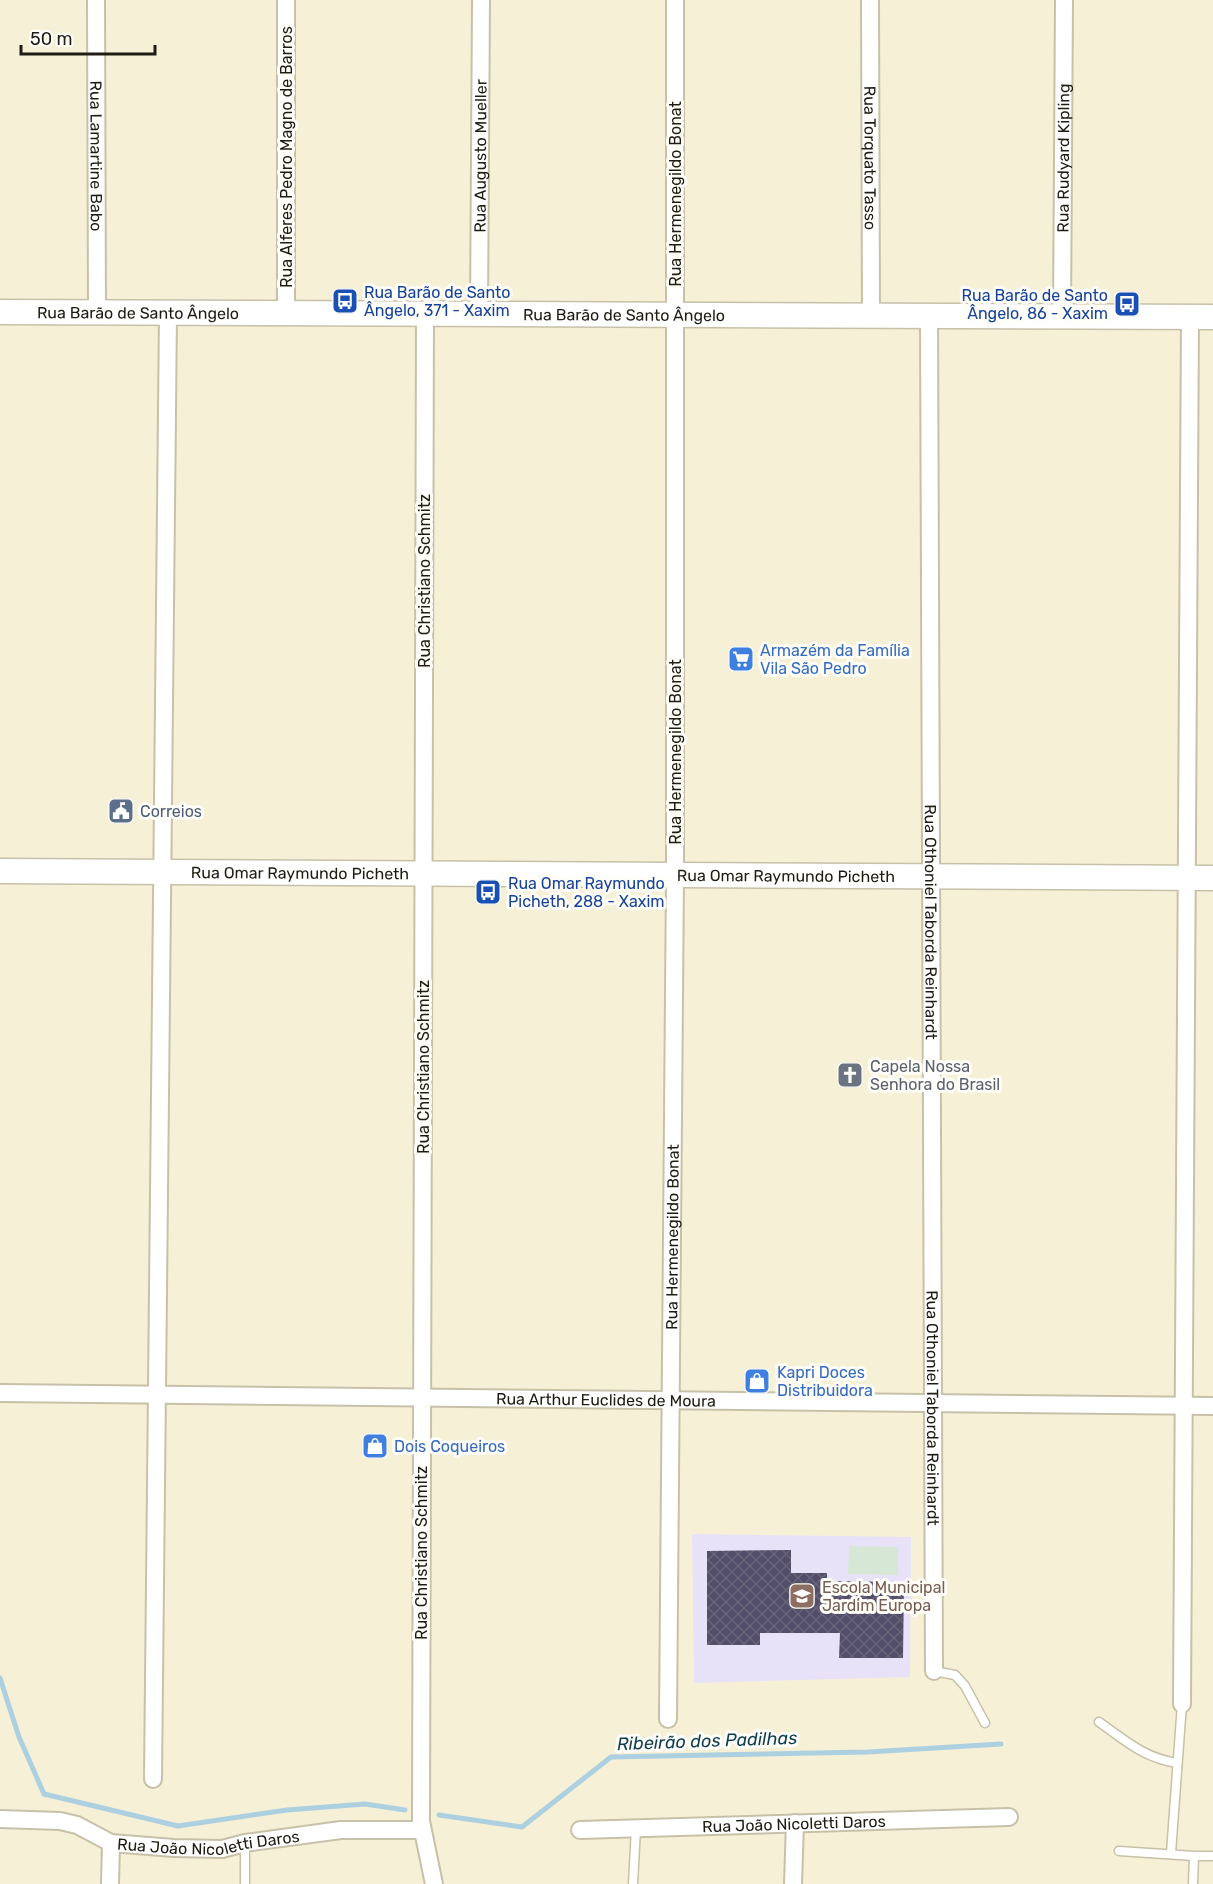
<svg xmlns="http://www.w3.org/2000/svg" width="1213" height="1884" viewBox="0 0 1213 1884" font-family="Rubik,sans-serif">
<defs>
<pattern id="building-cross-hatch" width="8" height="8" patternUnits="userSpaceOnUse" patternTransform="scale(1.5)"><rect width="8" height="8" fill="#524e69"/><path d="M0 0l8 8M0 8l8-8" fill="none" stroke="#676479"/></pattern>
</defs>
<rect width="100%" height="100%" fill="#f6f0d7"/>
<!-- education -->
<path fill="#e7e2f8" d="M692 1534 911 1537 910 1677 694 1683Z"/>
<!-- pitch -->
<path fill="#d6e8d5" d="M849 1546 898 1547V1575L848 1574Z"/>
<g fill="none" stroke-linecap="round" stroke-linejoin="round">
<!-- stream -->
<path stroke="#add0e1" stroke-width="5" d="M0 1678 19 1737 44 1794 178 1826 287 1810 365 1804 405 1810
M439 1815 522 1827 611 1757 868 1752 1001 1744"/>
</g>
<!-- building -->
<path fill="url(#building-cross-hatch)" d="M791 1550V1573H827V1581L904 1582 903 1658H839L840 1633H760V1645H707V1551Z"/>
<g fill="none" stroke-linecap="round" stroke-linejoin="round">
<!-- service casing -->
<g stroke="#c7c1a9" stroke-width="11">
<path id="service" d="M934 1671 955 1675 965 1686 985 1723
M1099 1722C1126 1741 1144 1758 1177 1763
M1119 1851 1194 1856 1193 1884
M1171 1853 1182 1704
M1194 1856H1213
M245 1884V1843
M633 1884 636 1828"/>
</g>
<!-- minor casing -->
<g stroke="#c7c1a9" stroke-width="20">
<g id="minor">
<path id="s1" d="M96 0 97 313"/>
<path d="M286 0V314"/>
<path id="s2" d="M870 0 871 316"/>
<path d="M425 314 421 1821 434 1884"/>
<path id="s3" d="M479 314 481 0"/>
<path id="s4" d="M929 316 934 1671"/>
<path id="s5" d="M1062 317 1064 0"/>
<path id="s6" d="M0 1393 1213 1406"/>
<path d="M1182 1704 1190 317"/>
<path id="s7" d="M668 1719 675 875V0"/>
<path d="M153 1779 168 313"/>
<path id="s8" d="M0 1819 60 1821 77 1825 111 1843 174 1848 222 1849 245 1843 341 1830H422"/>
<path id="s9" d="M580 1830 1009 1817"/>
<path d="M110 1884 111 1843"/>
<path d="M793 1884 795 1823"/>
</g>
</g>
<!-- secondary casing -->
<g stroke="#c7c1a9" stroke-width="27">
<g id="secondary">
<path id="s10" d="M0 312 1213 317"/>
<path id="s11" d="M0 871 1213 878"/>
</g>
</g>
<!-- service -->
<use href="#service" stroke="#fff" stroke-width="8"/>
<!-- minor -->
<use href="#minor" stroke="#fff" stroke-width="16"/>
<!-- secondary -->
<use href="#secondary" stroke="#fff" stroke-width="24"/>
</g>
<!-- icons -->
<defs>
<g id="bus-square" transform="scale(1.35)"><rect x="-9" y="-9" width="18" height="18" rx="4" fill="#1a4fb4" stroke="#fefdf8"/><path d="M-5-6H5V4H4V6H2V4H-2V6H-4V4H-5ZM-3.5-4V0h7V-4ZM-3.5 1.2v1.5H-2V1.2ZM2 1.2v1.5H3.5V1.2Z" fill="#fff"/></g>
<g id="supermarket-square" transform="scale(1.35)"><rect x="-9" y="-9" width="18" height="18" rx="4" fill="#3f7fe0" stroke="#fefdf8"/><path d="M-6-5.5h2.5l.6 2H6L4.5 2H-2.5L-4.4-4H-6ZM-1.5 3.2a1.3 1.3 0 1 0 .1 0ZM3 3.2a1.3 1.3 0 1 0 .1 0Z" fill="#fff"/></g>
<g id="civic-square" transform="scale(1.35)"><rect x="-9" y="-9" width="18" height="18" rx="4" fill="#5c6f8a" stroke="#fefdf8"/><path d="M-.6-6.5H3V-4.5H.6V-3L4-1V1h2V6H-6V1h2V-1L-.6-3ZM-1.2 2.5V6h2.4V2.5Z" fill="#fff"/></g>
<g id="church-square" transform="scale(1.35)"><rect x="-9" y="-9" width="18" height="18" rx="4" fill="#6b7280" stroke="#fefdf8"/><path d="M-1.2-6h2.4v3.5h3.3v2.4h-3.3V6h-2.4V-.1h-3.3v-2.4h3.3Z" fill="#fff"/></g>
<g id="shop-square" transform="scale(1.35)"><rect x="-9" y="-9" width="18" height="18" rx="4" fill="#3f7fe0" stroke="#fefdf8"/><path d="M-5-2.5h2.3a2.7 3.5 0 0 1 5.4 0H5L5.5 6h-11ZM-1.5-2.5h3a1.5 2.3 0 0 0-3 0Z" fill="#fff"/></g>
<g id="school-square" transform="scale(1.35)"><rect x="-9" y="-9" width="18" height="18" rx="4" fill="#8d6e63" stroke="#fefdf8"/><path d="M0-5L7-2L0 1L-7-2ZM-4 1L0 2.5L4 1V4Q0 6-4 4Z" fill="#fff"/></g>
</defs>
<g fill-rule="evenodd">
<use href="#bus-square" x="345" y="301"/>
<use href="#bus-square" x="1127" y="304"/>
<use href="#supermarket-square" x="741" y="659"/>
<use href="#civic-square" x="121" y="811"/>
<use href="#bus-square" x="488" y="892"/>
<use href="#church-square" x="850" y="1075"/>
<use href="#shop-square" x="757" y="1381"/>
<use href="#shop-square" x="375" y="1446"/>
<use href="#school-square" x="802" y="1596"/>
</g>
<g text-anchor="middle" stroke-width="6" stroke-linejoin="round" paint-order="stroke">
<!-- street labels -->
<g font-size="16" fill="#1e1c13" stroke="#fefdf8">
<text dy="6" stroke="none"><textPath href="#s1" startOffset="156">Rua Lamartine Babo</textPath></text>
<text transform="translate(286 157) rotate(-90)" y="6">Rua Alferes Pedro Magno de Barros</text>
<text dy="6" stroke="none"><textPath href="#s3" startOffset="158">Rua Augusto Mueller</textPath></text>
<text dy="6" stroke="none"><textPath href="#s2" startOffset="158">Rua Torquato Tasso</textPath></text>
<text dy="6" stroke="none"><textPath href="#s5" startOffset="159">Rua Rudyard Kipling</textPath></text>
<text transform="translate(675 194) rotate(-90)" y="6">Rua Hermenegildo Bonat</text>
<text dy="6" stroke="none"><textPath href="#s10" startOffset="138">Rua Barão de Santo Ângelo</textPath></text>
<text dy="6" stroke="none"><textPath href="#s10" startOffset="624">Rua Barão de Santo Ângelo</textPath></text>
<text transform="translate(424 581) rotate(-90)" y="6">Rua Christiano Schmitz</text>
<text transform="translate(675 752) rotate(-90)" y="6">Rua Hermenegildo Bonat</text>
<text dy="6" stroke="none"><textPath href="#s11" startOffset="300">Rua Omar Raymundo Picheth</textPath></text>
<text dy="6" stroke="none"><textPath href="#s11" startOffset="786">Rua Omar Raymundo Picheth</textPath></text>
<text dy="6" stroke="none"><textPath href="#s4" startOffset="606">Rua Othoniel Taborda Reinhardt</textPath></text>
<text transform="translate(423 1067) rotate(-90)" y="6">Rua Christiano Schmitz</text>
<text dy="6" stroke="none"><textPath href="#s7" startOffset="482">Rua Hermenegildo Bonat</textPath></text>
<text dy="6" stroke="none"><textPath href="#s6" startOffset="606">Rua Arthur Euclides de Moura</textPath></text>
<text dy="6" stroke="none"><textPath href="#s4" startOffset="1092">Rua Othoniel Taborda Reinhardt</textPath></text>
<text transform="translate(421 1553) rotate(-90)" y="6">Rua Christiano Schmitz</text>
<text dy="6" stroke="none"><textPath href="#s9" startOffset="214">Rua João Nicoletti Daros</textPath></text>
<text dy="6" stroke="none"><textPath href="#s8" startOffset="214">Rua João Nicoletti Daros</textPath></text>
</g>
<!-- transit labels -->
<g font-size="16" fill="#164399" stroke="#fefdf8" text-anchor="start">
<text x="364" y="298">Rua Barão de Santo<tspan x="364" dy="18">Ângelo, 371 - Xaxim</tspan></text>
<text x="1108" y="301" text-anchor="end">Rua Barão de Santo<tspan x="1108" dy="18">Ângelo, 86 - Xaxim</tspan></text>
<text x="508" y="889">Rua Omar Raymundo<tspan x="508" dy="18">Picheth, 288 - Xaxim</tspan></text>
</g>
<!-- shop labels -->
<g font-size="16" fill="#366cbe" stroke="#fefdf8" text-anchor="start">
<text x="760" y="656">Armazém da Família<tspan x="760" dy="18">Vila São Pedro</tspan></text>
<text x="777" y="1378">Kapri Doces<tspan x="777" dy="18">Distribuidora</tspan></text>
<text x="394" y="1452">Dois Coqueiros</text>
</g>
<!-- service labels -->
<g font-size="16" fill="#4e5e75" stroke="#fefdf8" text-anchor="start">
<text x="140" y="817">Correios</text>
</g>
<!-- worship labels -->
<g font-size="16" fill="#5b616d" stroke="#fefdf8" text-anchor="start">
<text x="870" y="1072">Capela Nossa<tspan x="870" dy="18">Senhora do Brasil</tspan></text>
</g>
<!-- education labels -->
<g font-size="16" fill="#785e54" stroke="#fefdf8" text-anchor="start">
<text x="822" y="1593">Escola Municipal<tspan x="822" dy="18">Jardim Europa</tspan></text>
</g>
<!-- water labels -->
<g font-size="18" font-style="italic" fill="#0f3e51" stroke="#fefdf8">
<text transform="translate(707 1741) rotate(-2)" y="6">Ribeirão dos Padilhas</text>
</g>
</g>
<!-- scale -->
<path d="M21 45v9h134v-9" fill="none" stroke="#1e1c13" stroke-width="3"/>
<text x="30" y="45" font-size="18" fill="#1e1c13" stroke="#fefdf8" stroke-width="4.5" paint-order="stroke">50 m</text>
</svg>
